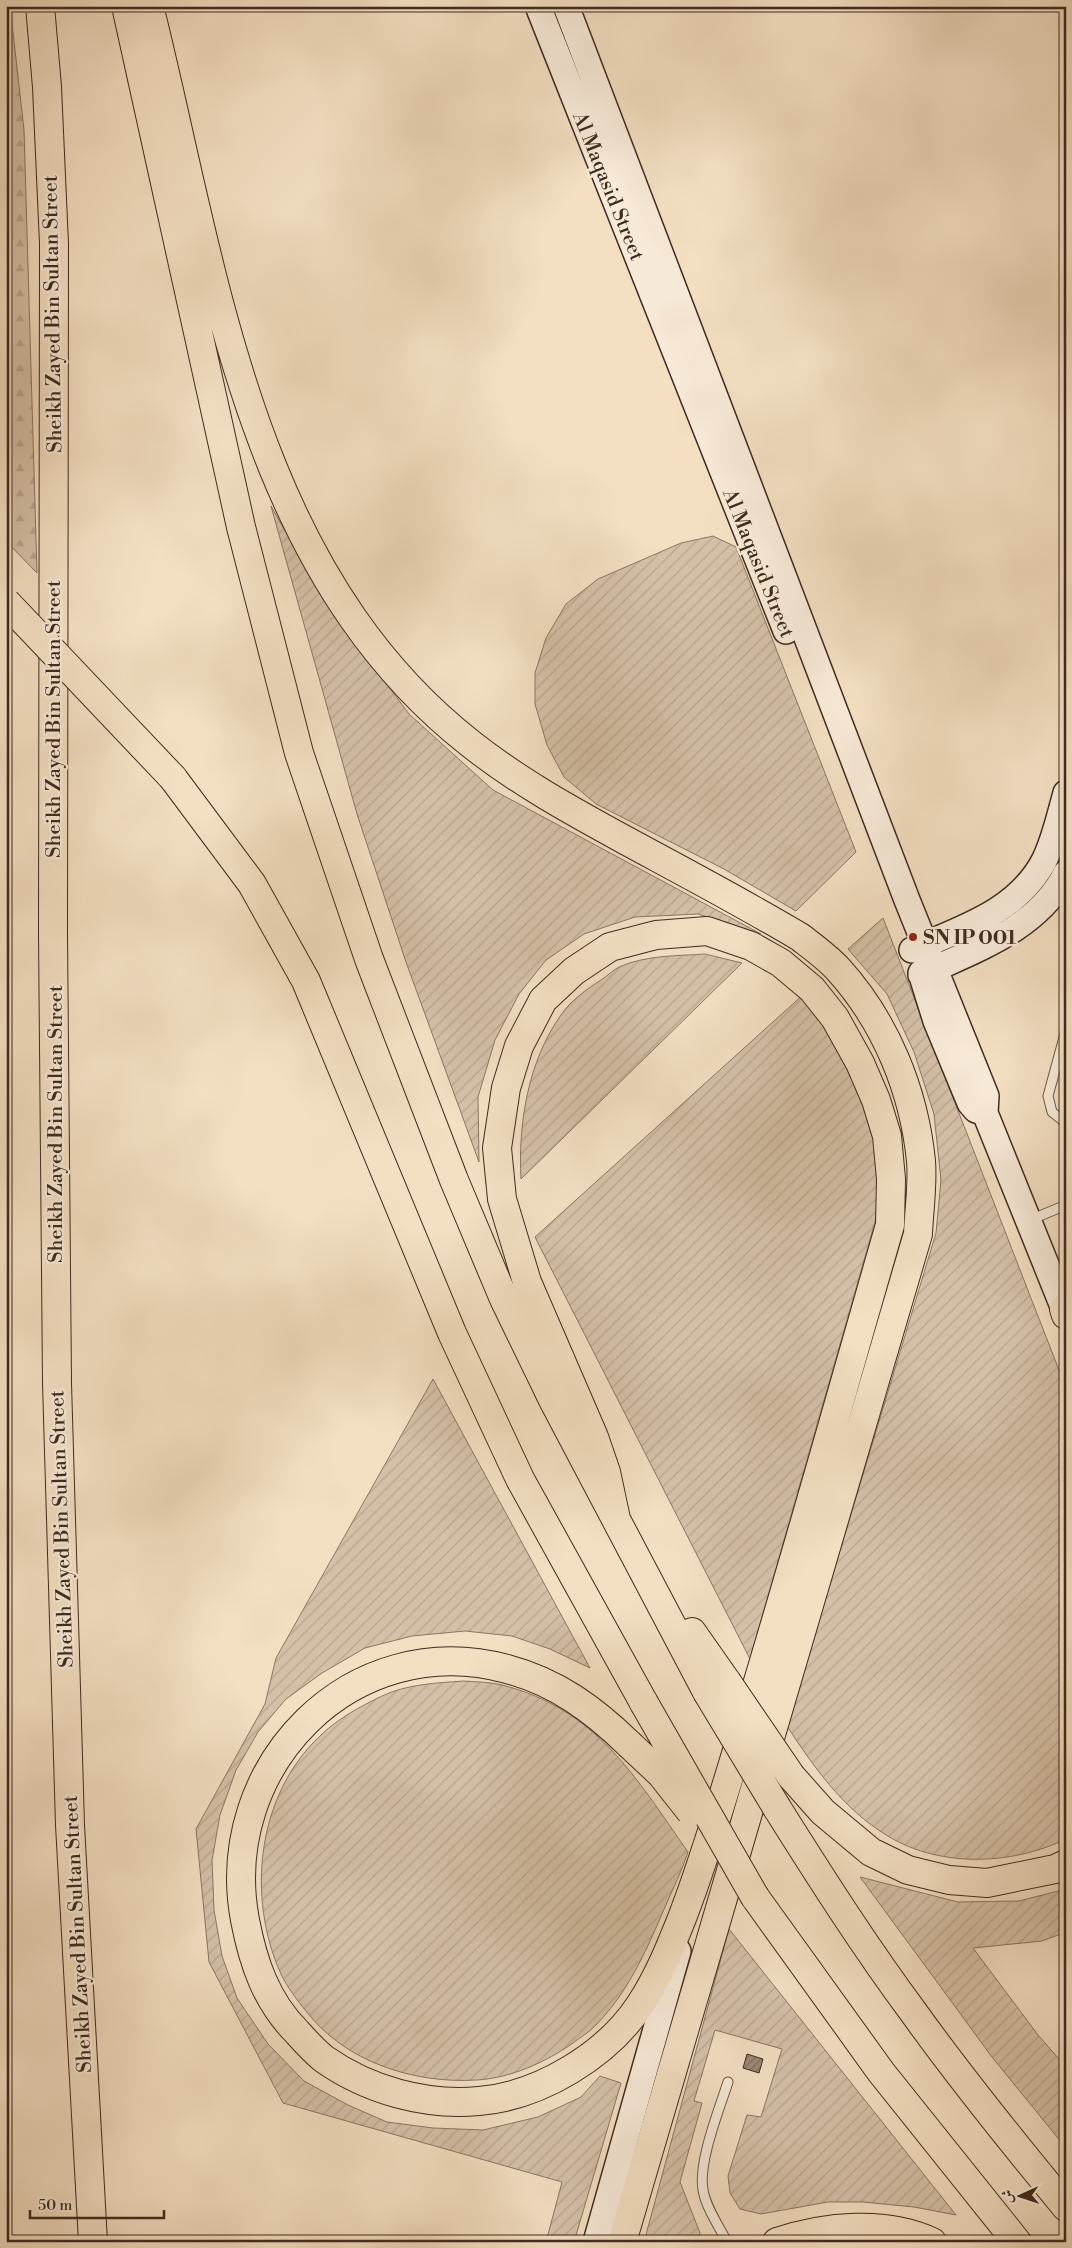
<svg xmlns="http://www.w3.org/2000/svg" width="1072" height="2248" viewBox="0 0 1072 2248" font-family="'Libre Bodoni',Amiri,serif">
<defs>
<pattern id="forest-firs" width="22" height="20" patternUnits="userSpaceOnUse" patternTransform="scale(1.25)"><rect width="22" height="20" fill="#d5c0a7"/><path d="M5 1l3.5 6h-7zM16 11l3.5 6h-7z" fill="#b8a58f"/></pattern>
<pattern id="garden-furrows" width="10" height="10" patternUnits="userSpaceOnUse" patternTransform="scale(1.25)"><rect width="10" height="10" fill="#d5c0a7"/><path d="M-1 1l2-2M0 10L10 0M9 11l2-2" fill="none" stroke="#b8a58f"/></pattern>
<pattern id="building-hatch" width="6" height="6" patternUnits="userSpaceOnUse" patternTransform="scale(1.25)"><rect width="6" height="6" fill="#9d8974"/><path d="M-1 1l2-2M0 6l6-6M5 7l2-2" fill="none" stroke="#81705f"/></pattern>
</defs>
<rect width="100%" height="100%" fill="#f4dfc3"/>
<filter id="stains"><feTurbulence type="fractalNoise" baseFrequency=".004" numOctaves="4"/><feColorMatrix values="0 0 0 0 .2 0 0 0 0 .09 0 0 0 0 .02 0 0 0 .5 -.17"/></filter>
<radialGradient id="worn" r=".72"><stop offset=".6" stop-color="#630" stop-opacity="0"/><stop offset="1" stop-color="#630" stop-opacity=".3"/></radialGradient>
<!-- forest -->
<path fill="url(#forest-firs)" stroke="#8a7662" d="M6 6H10L24 130 37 573 6 541Z"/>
<!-- garden -->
<path fill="url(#garden-furrows)" stroke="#8a7662" d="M271 506 325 601 409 714 493 790 761 934 698 914 635 917 584 934 546 960 519 994 495 1040 478 1097 479 1162 406 962 357 814Z
M713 536 736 547 856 852 796 911 724 869 596 804 564 777 547 745 535 704V673L546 638 566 604 598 579 681 543Z
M883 918 1066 1388V1839C1010 1866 936 1868 883 1833 842 1807 813 1766 787 1726L936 1233 941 1180 934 1114 914 1052 887 994 848 949Z
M705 954 742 963 521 1179C518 1124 528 1061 561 1015 570 1001 587 989 601 980 607 976 613 970 619 967 646 955 677 956 705 954Z
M805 993 869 1099 880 1180 875 1222 750 1659 535 1237Z
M433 1379 590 1668 550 1649 512 1636 465 1631 412 1636 365 1648 322 1673 286 1699 258 1732 236 1770 220 1815 212 1860 214 1910 222 1956 237 1998 268 2044 304 2081 348 2105 387 2122 433 2128 483 2130 538 2117 581 2097 600 2076 621 2083 574 2242H546L562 2182 283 2103 209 1962 196 1829 265 1704 276 1658Z
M464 1681C477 1682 490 1682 502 1685 597 1709 636 1778 688 1852 682 1871 673 1888 665 1907 647 1949 629 1991 596 2025 590 2032 580 2037 573 2043 546 2062 511 2078 477 2080 414 2084 345 2062 306 2011 297 2000 287 1987 281 1974 246 1897 257 1795 320 1736 337 1719 361 1706 382 1696 407 1684 437 1683 464 1681Z
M860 1877 958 1902 1019 1901 1066 1889V1932L1042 1941 973 1948 1038 2035 1066 2067V2148L992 2057Z
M729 1929 956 2215 914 2207 863 2202H828L761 2214 740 2209 730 2193 728 2176 747 2115 761 2117 782 2049 715 2030 694 2101 702 2103 680 2182 700 2233 697 2242H644Z"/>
<!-- building -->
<path fill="url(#building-hatch)" stroke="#3f2b1e" d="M747 2054 763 2059 759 2073 743 2068Z"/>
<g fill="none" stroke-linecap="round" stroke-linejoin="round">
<!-- lane casing -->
<g stroke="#6c5847" stroke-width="11">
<path id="lane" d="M1066 1030 1048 1096 1052 1112 1066 1123
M1030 1220 1066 1205
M727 2242C719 2226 706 2208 703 2190 698 2162 719 2110 728 2082"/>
</g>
<!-- secondary casing -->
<g stroke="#3f2b1e" stroke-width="28">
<path id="secondary" d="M538 6 786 631
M566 6 907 900 986 1096 985 1113 1064 1309
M912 950C963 928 1019 911 1045 859 1055 838 1060 814 1066 793
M921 973 936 1021 970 1103 976 1110 985 1113
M921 975C974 950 1039 929 1066 873
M596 2242 678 1951"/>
</g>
<!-- highway casing -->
<g stroke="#3f2b1e" stroke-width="30">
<path id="highway" d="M40 6 47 87 54 244 53 934 57 1383 70 1825 93 2242
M126 6 241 527 299 753 369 959 454 1180 504 1299 553 1400 707 1692
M149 6C214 265 246 568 471 744 519 782 572 811 625 840 684 872 743 903 800 937 813 947 827 957 838 969 886 1022 914 1091 921 1161 923 1185 919 1210 918 1234L622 2242
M173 778 252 884 306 981 452 1333 520 1479 644 1703
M1064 1309 1066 1315
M616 1519 606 1472 594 1437 527 1282 502 1199 497 1148 506 1088 519 1046 543 1000 574 971 610 947 656 935 707 931 751 946 781 963 812 989 835 1018 860 1063 876 1100 887 1136 891 1179 890 1225C840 1398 792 1572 739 1744 721 1803 704 1861 682 1918 670 1948 658 1978 640 2005 607 2055 540 2096 479 2101 425 2106 368 2090 324 2059 314 2051 305 2041 297 2032 266 2001 253 1962 245 1920 216 1766 352 1627 507 1669 556 1682 593 1709 629 1744
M692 1632 727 1682
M791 1776 823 1812 871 1852 908 1870 949 1880 987 1883 1055 1869 1066 1864
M777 1808C821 1878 865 1947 914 2013 962 2080 1014 2144 1066 2207
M755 1897 881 2072 1017 2242
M777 2242C825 2226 886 2220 932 2242"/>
</g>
<!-- lane -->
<use href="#lane" stroke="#f8ead8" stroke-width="9"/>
<!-- secondary -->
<use href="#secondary" stroke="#f8ead8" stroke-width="25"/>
<!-- highway -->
<use href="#highway" stroke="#f4dfc3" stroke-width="28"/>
<!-- highway-bridge casing -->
<g stroke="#3f2b1e" stroke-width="30" stroke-linecap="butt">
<path id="highway-bridge" d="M6 602 173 778
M727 1682 791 1776
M707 1692 777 1808
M644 1703 755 1897
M629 1744 661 1774 691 1812"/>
</g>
<!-- highway-bridge -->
<use href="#highway-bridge" stroke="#f4dfc3" stroke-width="28"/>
</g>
<!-- markers -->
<circle fill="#8f2418" stroke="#f8ead8" stroke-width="2" cx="913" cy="937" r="5"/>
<g text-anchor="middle" stroke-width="4.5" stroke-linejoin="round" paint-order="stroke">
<!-- street labels -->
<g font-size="20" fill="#3f2b1e" stroke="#f8ead8">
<text transform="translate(609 186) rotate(68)" y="7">Al Maqasid Street</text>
<text transform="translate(52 314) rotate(-91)" y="7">Sheikh Zayed Bin Sultan Street</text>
<text transform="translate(759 563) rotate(68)" y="7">Al Maqasid Street</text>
<text transform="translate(53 719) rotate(-90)" y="7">Sheikh Zayed Bin Sultan Street</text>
<text transform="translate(55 1124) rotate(-90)" y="7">Sheikh Zayed Bin Sultan Street</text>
<text transform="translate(61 1529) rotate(-92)" y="7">Sheikh Zayed Bin Sultan Street</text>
<text transform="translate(77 1934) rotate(-93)" y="7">Sheikh Zayed Bin Sultan Street</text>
</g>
<!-- poi labels -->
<g font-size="20" font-weight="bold" fill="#3f2b1e" stroke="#f8ead8" text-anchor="start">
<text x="923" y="944">SN IP 001</text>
</g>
</g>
<!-- margin -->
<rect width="1072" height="2248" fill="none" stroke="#f4dfc3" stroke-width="25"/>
<rect x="8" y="8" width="1057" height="2233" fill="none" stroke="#3f2b1e" stroke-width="2.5"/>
<rect x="12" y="12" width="1047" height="2223" fill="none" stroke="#3f2b1e"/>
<!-- north arrow -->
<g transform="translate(1020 2196) rotate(267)" stroke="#f8ead8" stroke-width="4" paint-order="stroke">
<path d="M0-4L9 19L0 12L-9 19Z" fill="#3f2b1e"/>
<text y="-8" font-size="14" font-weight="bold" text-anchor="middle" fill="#3f2b1e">ش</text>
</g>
<!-- scale -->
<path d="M30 2210v8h134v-8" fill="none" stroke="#3f2b1e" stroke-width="2.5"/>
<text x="38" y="2210" font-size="15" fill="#3f2b1e" stroke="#f8ead8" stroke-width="4" paint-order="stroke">50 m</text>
<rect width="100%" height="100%" filter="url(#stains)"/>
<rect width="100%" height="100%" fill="url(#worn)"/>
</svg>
